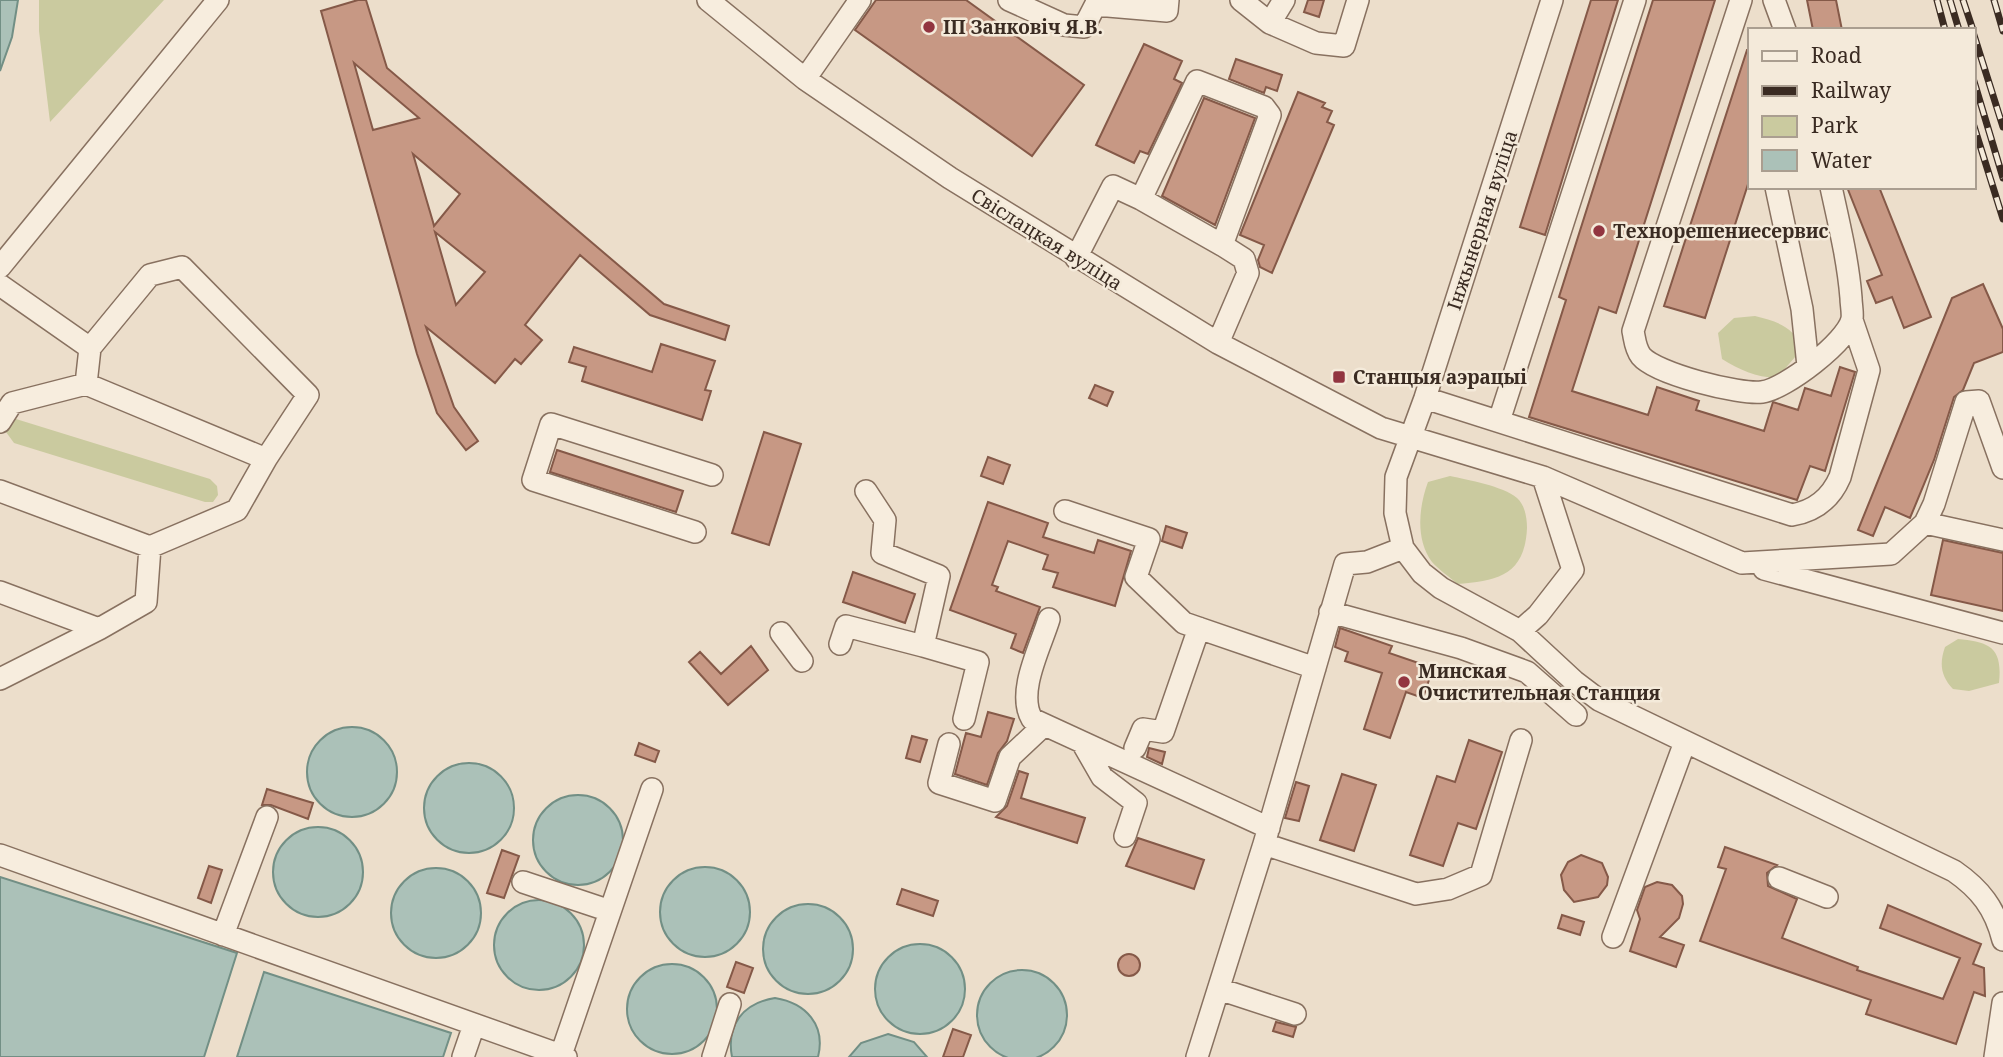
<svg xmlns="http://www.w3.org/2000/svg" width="2003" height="1057" viewBox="0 0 2003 1057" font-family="'Noto Serif',serif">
<rect width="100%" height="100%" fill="#ecdecb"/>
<!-- green -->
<path fill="#caca9f" d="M39 0H164L50 122 39 31Z
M1755 316C1776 321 1795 327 1802 349L1777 378C1755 377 1740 370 1722 359L1718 333 1734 318Z
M16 419 210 479 217 486 218 495 213 502H205L14 443 6 432 8 425Z
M1450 476C1468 480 1503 486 1517 498 1525 505 1527 518 1527 528 1525 575 1498 581 1457 584 1450 577 1439 570 1432 562 1415 539 1419 506 1428 482Z
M1958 639C1988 642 2003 646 1999 683L1969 691 1953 689C1941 676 1939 664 1945 647Z"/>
<!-- water -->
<path fill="#abc1b8" stroke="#728f85" stroke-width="2" d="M0 0H18L12 37 0 71Z
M307 772a45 45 0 1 1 90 0a45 45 0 1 1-90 0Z
M424 808a45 45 0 1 1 90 0a45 45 0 1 1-90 0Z
M533 840a45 45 0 1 1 90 0a45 45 0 1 1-90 0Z
M273 872a45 45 0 1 1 90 0a45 45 0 1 1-90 0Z
M660 912a45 45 0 1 1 90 0a45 45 0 1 1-90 0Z
M391 913a45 45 0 1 1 90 0a45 45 0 1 1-90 0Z
M0 877 237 953 204 1057H0Z
M494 945a45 45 0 1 1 90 0a45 45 0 1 1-90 0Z
M763 949a45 45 0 1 1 90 0a45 45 0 1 1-90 0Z
M875 989a45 45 0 1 1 90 0a45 45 0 1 1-90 0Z
M627 1009a45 45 0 1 1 90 0a45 45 0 1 1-90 0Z
M977 1015a45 45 0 1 1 90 0a45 45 0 1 1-90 0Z
M264 972 451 1033 443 1057H237Z
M775 998C806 1003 826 1025 818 1057H732C726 1025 743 1003 775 998Z
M888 1034 914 1042 927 1057H849L861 1043Z"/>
<!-- building -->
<path fill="#c79884" stroke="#855948" stroke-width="2" fill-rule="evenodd" d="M358 0H366L387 68 664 304 729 326 725 340 650 315 580 255 525 325 542 340 521 364 515 359 495 383 426 327 454 407 478 441 466 450 437 413 417 354 321 11ZM354 63 419 118 373 130ZM413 154 460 194 434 226 433 222ZM435 232 485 272 456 305Z
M876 0H966L1084 85 1032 156 855 30Z
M1308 0H1324L1319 17 1304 12Z
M1591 0H1618L1545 235 1520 227Z
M1653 0H1715L1616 313 1599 307 1572 391 1648 415 1657 387 1699 401 1696 410 1764 431 1773 402 1798 410 1805 388 1831 396 1840 367 1855 372 1825 471 1810 466 1797 500 1529 417 1566 300 1559 297Z
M1807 0H1836L1842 30H1813Z
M1144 44 1182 61 1174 79 1182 83 1148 154 1140 151 1134 163 1096 145Z
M1747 50H1749V181L1705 318 1664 306Z
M1236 59 1282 75 1277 91 1266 87 1264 93 1229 79Z
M1298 92 1325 103 1322 107 1332 111 1327 122 1334 125 1272 273 1260 267 1258 260 1264 245 1240 235Z
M1204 98 1255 118 1215 225 1162 196Z
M1847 187H1879L1931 317 1904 328 1892 297 1876 303 1867 281 1882 275Z
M1983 284 2003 329V352L1974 363 1963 390 1954 397 1934 460 1910 518 1885 507 1873 536 1858 530 1952 298Z
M661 344 715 361 705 390 711 391 702 420 582 381 586 367 569 362 574 347 652 372Z
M1095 385 1113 392 1107 406 1089 398Z
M764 432 801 444 769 545 732 533Z
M557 450 683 491 676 512 550 472Z
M988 457 1010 465 1003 484 981 476Z
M988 502 1048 523 1043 537 1094 553 1098 540 1131 551 1115 606 1053 587 1058 573 1043 569 1048 555 1008 541 992 585 998 587 996 591 1040 607 1023 653 1011 648 1016 634 950 610Z
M1166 526 1187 533 1182 548 1162 541Z
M1943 540 2003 553V611L1931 595Z
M853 572 915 594 905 623 843 602Z
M1340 628 1392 646 1389 653 1433 668 1423 698 1406 692 1390 738 1364 729 1382 673 1345 661 1348 652 1335 647Z
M751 646 768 670 728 705 689 662 700 652 721 674Z
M988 712 1014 719 1007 741 998 753 987 785 955 774 966 733 981 737Z
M912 736 927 740 920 762 906 758Z
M1469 740 1502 752 1476 829 1458 823 1443 866 1410 855 1437 776 1455 782Z
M639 743 659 751 655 762 635 755Z
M1149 748 1165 752 1162 764 1147 757Z
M1019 771 1028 774 1021 798 1085 818 1077 843 996 817 1007 806Z
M1342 774 1376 785 1354 851 1320 840Z
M1296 782 1309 786 1299 821 1285 818Z
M267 789 313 803 308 819 271 805H262Z
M1138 838 1204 860 1194 889 1126 866Z
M1725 847 1777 865 1767 873 1768 886 1797 899 1782 938 1858 967 1857 970 1943 999 1960 958 1880 928 1888 905 1981 944 1973 964 1984 968 1985 996 1974 992 1956 1044 1866 1014 1871 1000 1700 941 1726 869 1718 867Z
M502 850 519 856 504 898 487 893Z
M1581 855 1602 863 1608 877 1607 885 1598 897 1574 902 1564 890 1561 875 1568 862Z
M209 866 222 870 211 903 198 898Z
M1657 882 1672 885 1682 896 1683 904 1679 918 1660 937 1684 945 1676 967 1630 951 1640 919 1637 910 1645 887Z
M902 889 938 901 933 916 897 904Z
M1562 915 1584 922 1580 935 1558 928Z
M1118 965a11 11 0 1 1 22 0a11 11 0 1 1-22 0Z
M736 962 753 968 744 993 727 987Z
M1276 1022 1296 1027 1293 1037 1273 1031Z
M953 1029 971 1035 963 1057H943Z"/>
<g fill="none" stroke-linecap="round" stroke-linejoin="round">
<!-- minor casing -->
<g stroke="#887160" stroke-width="24">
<path id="minor" d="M708 0 805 79 950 178 1218 343 1381 428 1543 477 1742 563 1891 554 1925 523 1934 504 1966 402 1979 401 2003 468
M1009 0 1064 25 1084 27 1098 0
M1241 0 1270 23 1284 0
M1552 0 1425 398 1396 477 1395 513 1403 548 1422 573 1441 588 1520 631 1574 681 1599 700 1954 871C1980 889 1995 908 2003 940
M1741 0 1633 331C1635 340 1635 348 1641 356 1656 374 1740 395 1762 392 1785 389 1847 342 1852 319 1853 313 1851 304 1851 298 1848 260 1839 224 1831 187
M1774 0 1785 30
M1096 5 1167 11 1168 0
M1270 23 1316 43 1344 46 1358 0
M805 79 860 0
M1776 187 1802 309 1808 366
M1076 258 1113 186 1141 199 1197 81 1264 107 1270 115 1222 245 1141 199
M0 267 218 0
M182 267 308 395 266 459 86 384 90 348 150 275Z
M0 285 90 348
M1218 343 1248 273 1244 259 1222 245
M1425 398 1792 515C1815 511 1831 498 1840 477L1869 370 1852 320
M1499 421 1635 0
M0 422 12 403 86 384
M0 491 150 547 237 510 266 459
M1065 511 1149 539 1136 577 1184 623 1315 668
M1925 523 2003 540
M695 532 533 480 551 424 712 475
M1764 569 2003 633
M0 592 99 629 146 602 150 547
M1330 612 1461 648 1527 672 1576 715
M1049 619C1041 646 1016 692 1032 719L1269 828
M1520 631 1538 615 1573 570 1543 477
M781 633 802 661
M840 644 846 626 923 646 939 576 882 553 885 520 866 491
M923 646 978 662 964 719
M0 679 99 629
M949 744 939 783 995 801 1010 757 1043 726
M1083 744 1102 777 1136 803 1125 836
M1135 748 1143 729 1163 732 1199 628
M1264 844 1416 894 1448 889 1481 875 1521 740
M0 855 566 1057
M1779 878 1827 897
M523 882 610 911
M223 935 267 817
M1613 937 1685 742
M1219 989 1295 1014
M561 1055 652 789
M463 1057 474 1025
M713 1057 730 1004
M1197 1057 1264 844 1345 564 1367 562 1403 548
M1995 1057 2003 1003"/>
</g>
<!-- minor -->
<use href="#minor" stroke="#f7edde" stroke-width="21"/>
<!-- rail casing -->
<g stroke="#3a2b22" stroke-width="7">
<path id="rail" d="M1937 0 1945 30
M1950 0 1959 30
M1963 0 1973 30
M1994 0 2003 31
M1973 32 2003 127
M1973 78 2003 178
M1973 123 2003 219"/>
</g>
<!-- rail -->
<use href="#rail" stroke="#f4eada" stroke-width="4.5" stroke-dasharray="13" stroke-linecap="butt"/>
</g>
<!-- markers -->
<g fill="#923540" stroke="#f4eada" stroke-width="2.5">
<circle cx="929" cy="27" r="7"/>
<circle cx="1599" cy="231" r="7"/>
<rect x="1332" y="370" width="14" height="14" rx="3.5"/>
<circle cx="1404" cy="682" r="7"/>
</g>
<g text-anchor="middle" stroke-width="5" stroke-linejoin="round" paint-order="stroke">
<!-- poi labels -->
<g font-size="19" font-weight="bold" fill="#3a2b22" stroke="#f4eada" text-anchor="start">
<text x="943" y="34">ІП Занковіч Я.В.</text>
<text x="1613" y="238">Технорешениесервис</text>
<text x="1353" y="384">Станцыя аэрацыі</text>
<text x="1418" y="678">Минская<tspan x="1418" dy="22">Очистительная Станция</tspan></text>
</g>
<!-- street labels -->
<g font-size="19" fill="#3a2b22" stroke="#f4eada">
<text transform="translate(1482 220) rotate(-72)" y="7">Інжынерная вуліца</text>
<text transform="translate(1047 239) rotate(32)" y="7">Свіслацкая вуліца</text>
</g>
</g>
<!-- legend -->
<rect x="1748" y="28" width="228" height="161" fill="#f4eada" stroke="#aa9e90" stroke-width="2"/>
<rect x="1762" y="51" width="35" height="10" fill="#f7edde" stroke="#aa9e90" stroke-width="2"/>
<text x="1811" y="63" font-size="21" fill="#3a2b22">Road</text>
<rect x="1762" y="86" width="35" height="10" fill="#3a2b22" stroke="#aa9e90" stroke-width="2"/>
<text x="1811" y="98" font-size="21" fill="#3a2b22">Railway</text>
<rect x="1762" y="116" width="35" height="21" fill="#caca9f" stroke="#aa9e90" stroke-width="2"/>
<text x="1811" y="133" font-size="21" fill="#3a2b22">Park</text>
<rect x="1762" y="150" width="35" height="21" fill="#abc1b8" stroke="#aa9e90" stroke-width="2"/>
<text x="1811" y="168" font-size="21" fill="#3a2b22">Water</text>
</svg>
